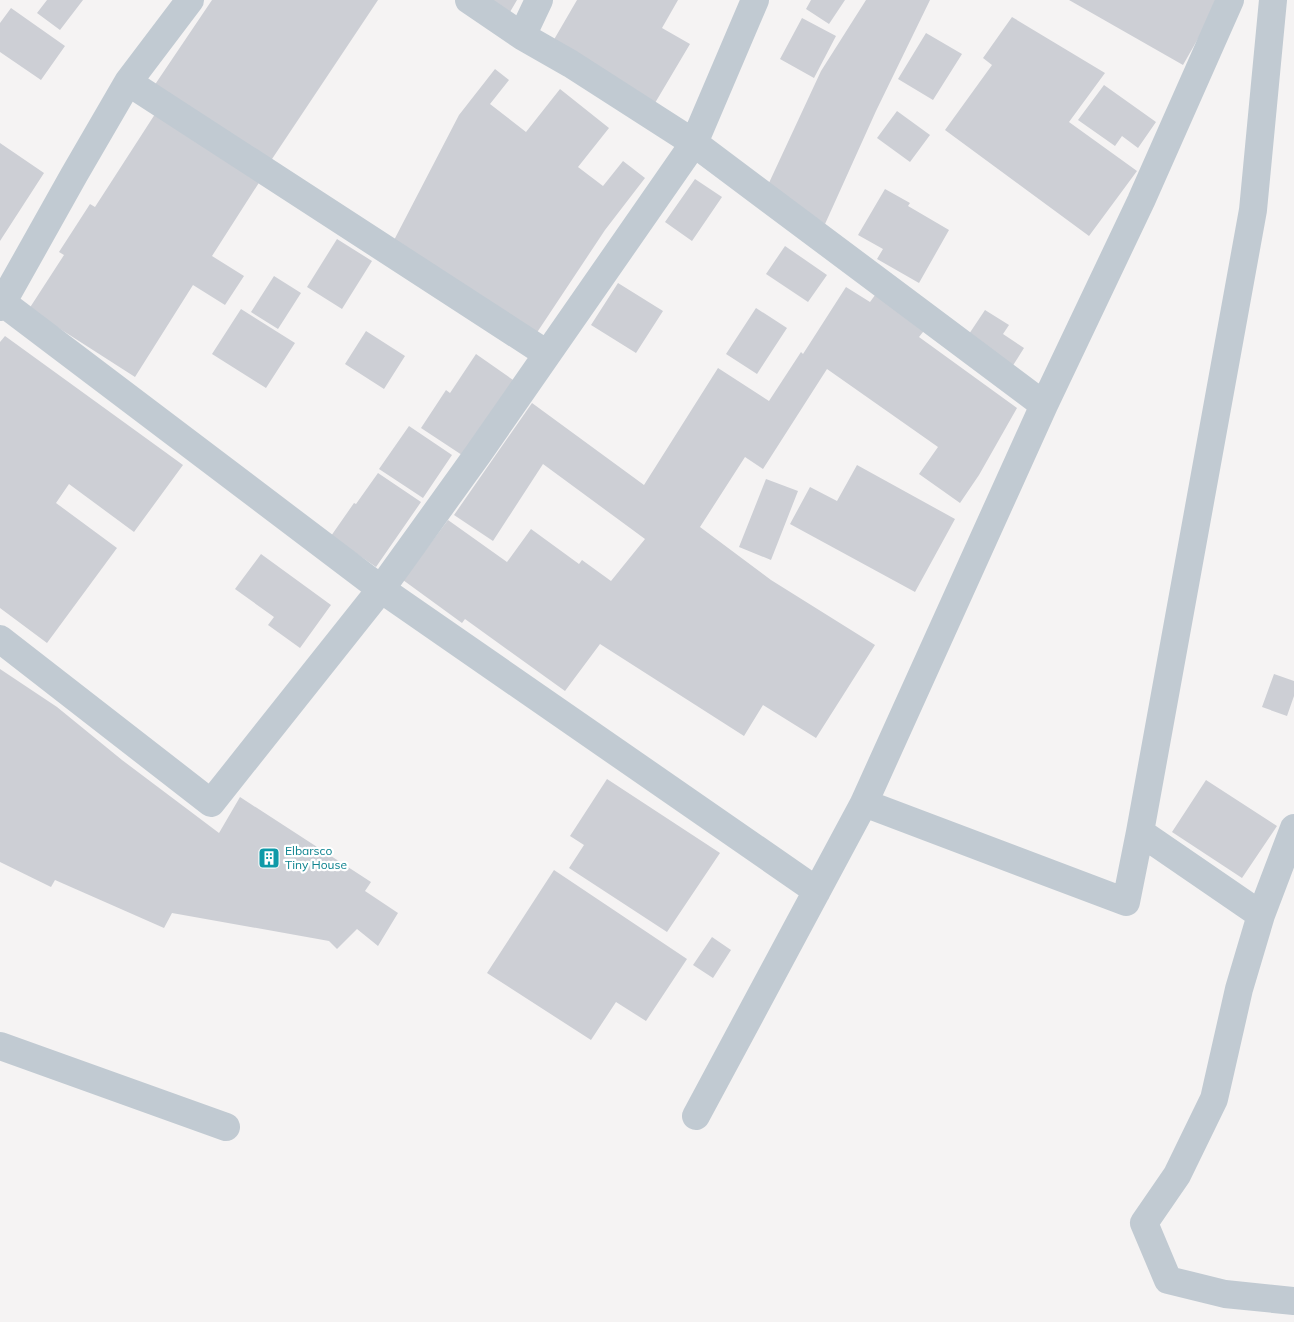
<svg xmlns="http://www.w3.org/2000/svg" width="1294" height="1322" viewBox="0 0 1294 1322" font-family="Mulish,sans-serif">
<rect width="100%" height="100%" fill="#f5f3f3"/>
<!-- building -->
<path fill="#cdcfd5" d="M47 0H83L60 30 37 13Z
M212 0H378L270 162 154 86Z
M489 0H517L510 12Z
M577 0H678L662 28 690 44 655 103 552 43Z
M811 0H845L829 24 806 9Z
M866 0H930L876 111 825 224 768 185 821 71Z
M1069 0H1220L1183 65Z
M11 8 65 46 41 80 0 52V23Z
M1012 17 1105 73 1069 122 1137 171 1089 236 945 130 992 65 983 58Z
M802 18 836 36 814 78 780 59Z
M926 33 962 54 933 100 898 79Z
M495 69 509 80 490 104 526 132 560 89 609 128 578 167 603 186 623 161 645 178 605 230 534 337 392 244 459 115Z
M1104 85 1156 122 1138 148 1122 136 1115 146 1078 120Z
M157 111 262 178 212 256 244 276 225 305 193 285 135 377 29 309 64 255 59 252 90 204 95 207Z
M897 111 930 135 910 162 877 138Z
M0 143 44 173 0 241Z
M695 179 722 197 692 241 665 222Z
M885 189 910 203 908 206 949 230 919 283 877 259 883 249 858 235Z
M337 239 372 261 342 309 307 287Z
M785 246 827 275 808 302 766 274Z
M274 276 301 293 278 329 251 312Z
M618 283 663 311 636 353 591 325Z
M846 287 870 302 878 291 927 327 919 337 1017 408 979 475 960 503 919 474 938 447 827 369 763 469 745 457 700 527 771 580 875 645 816 738 763 705 744 736 600 644 565 691 465 619 462 623 403 580 448 520 507 562 531 529 579 564 582 560 611 581 645 539 543 464 493 541 454 515 532 403 644 485 718 368 769 401 801 352 803 354Z
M756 308 787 328 757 374 726 354Z
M241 309 295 343 266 388 212 354Z
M985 310 1009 325 1003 334 1024 348 1012 367 967 337Z
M366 331 405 356 384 389 345 364Z
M5 336 183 465 134 532 69 484 56 503 117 548 47 643 0 608V342Z
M476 354 516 382 465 457 421 428 446 390 450 393Z
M409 426 452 455 423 498 379 469Z
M857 465 955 519 915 592 790 524 810 487 837 501Z
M378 473 421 502 376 567 331 536 354 503 356 504Z
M766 479 798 491 771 560 739 547Z
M261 554 331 605 300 648 268 625 274 617 235 589Z
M0 669 57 707 122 760 219 833 240 797 371 882 365 891 398 913 378 946 357 929 337 949 329 941 172 913 164 928 55 880 51 887 0 862Z
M1274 674 1294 681V696L1287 716 1262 707Z
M607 779 720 853 667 932 569 868 584 845 570 836Z
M1206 780 1277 826 1242 878 1172 832Z
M554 870 687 959 646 1021 616 1002 591 1040 487 973Z
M712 937 731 950 713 978 693 965Z"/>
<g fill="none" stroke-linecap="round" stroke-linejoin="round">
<!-- minor -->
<path stroke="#c1cad2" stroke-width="28" d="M469 0 522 36 571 64 694 143 1044 405 864 803 696 1116
M522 36 539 0
M128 82 547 354
M3 303 381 589 817 891
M0 307 74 175 128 82 190 0
M1044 405 1141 201 1230 0
M0 639 211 803 381 589 478 454 694 143 755 0
M864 803 1126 902 1140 832
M1294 828 1261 915 1239 989 1214 1099 1177 1175 1144 1223 1168 1280 1225 1294 1294 1301
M1261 915 1140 832 1253 210 1273 0
M0 1046 226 1127"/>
</g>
<!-- icons -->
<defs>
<g id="building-square" transform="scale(1.125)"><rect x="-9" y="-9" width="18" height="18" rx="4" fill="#0f9aa8" stroke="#fff"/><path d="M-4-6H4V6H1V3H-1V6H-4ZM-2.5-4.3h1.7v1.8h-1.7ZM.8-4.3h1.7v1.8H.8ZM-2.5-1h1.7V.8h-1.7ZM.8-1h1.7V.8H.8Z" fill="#fff"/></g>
</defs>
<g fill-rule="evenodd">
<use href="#building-square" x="269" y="858"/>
</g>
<g text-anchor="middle" stroke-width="4.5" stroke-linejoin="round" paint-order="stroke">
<!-- culture labels -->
<g font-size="12" fill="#0d838f" stroke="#fff" text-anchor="start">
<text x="285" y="855">Elbarsco<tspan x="285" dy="14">Tiny House</tspan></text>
</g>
</g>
</svg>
